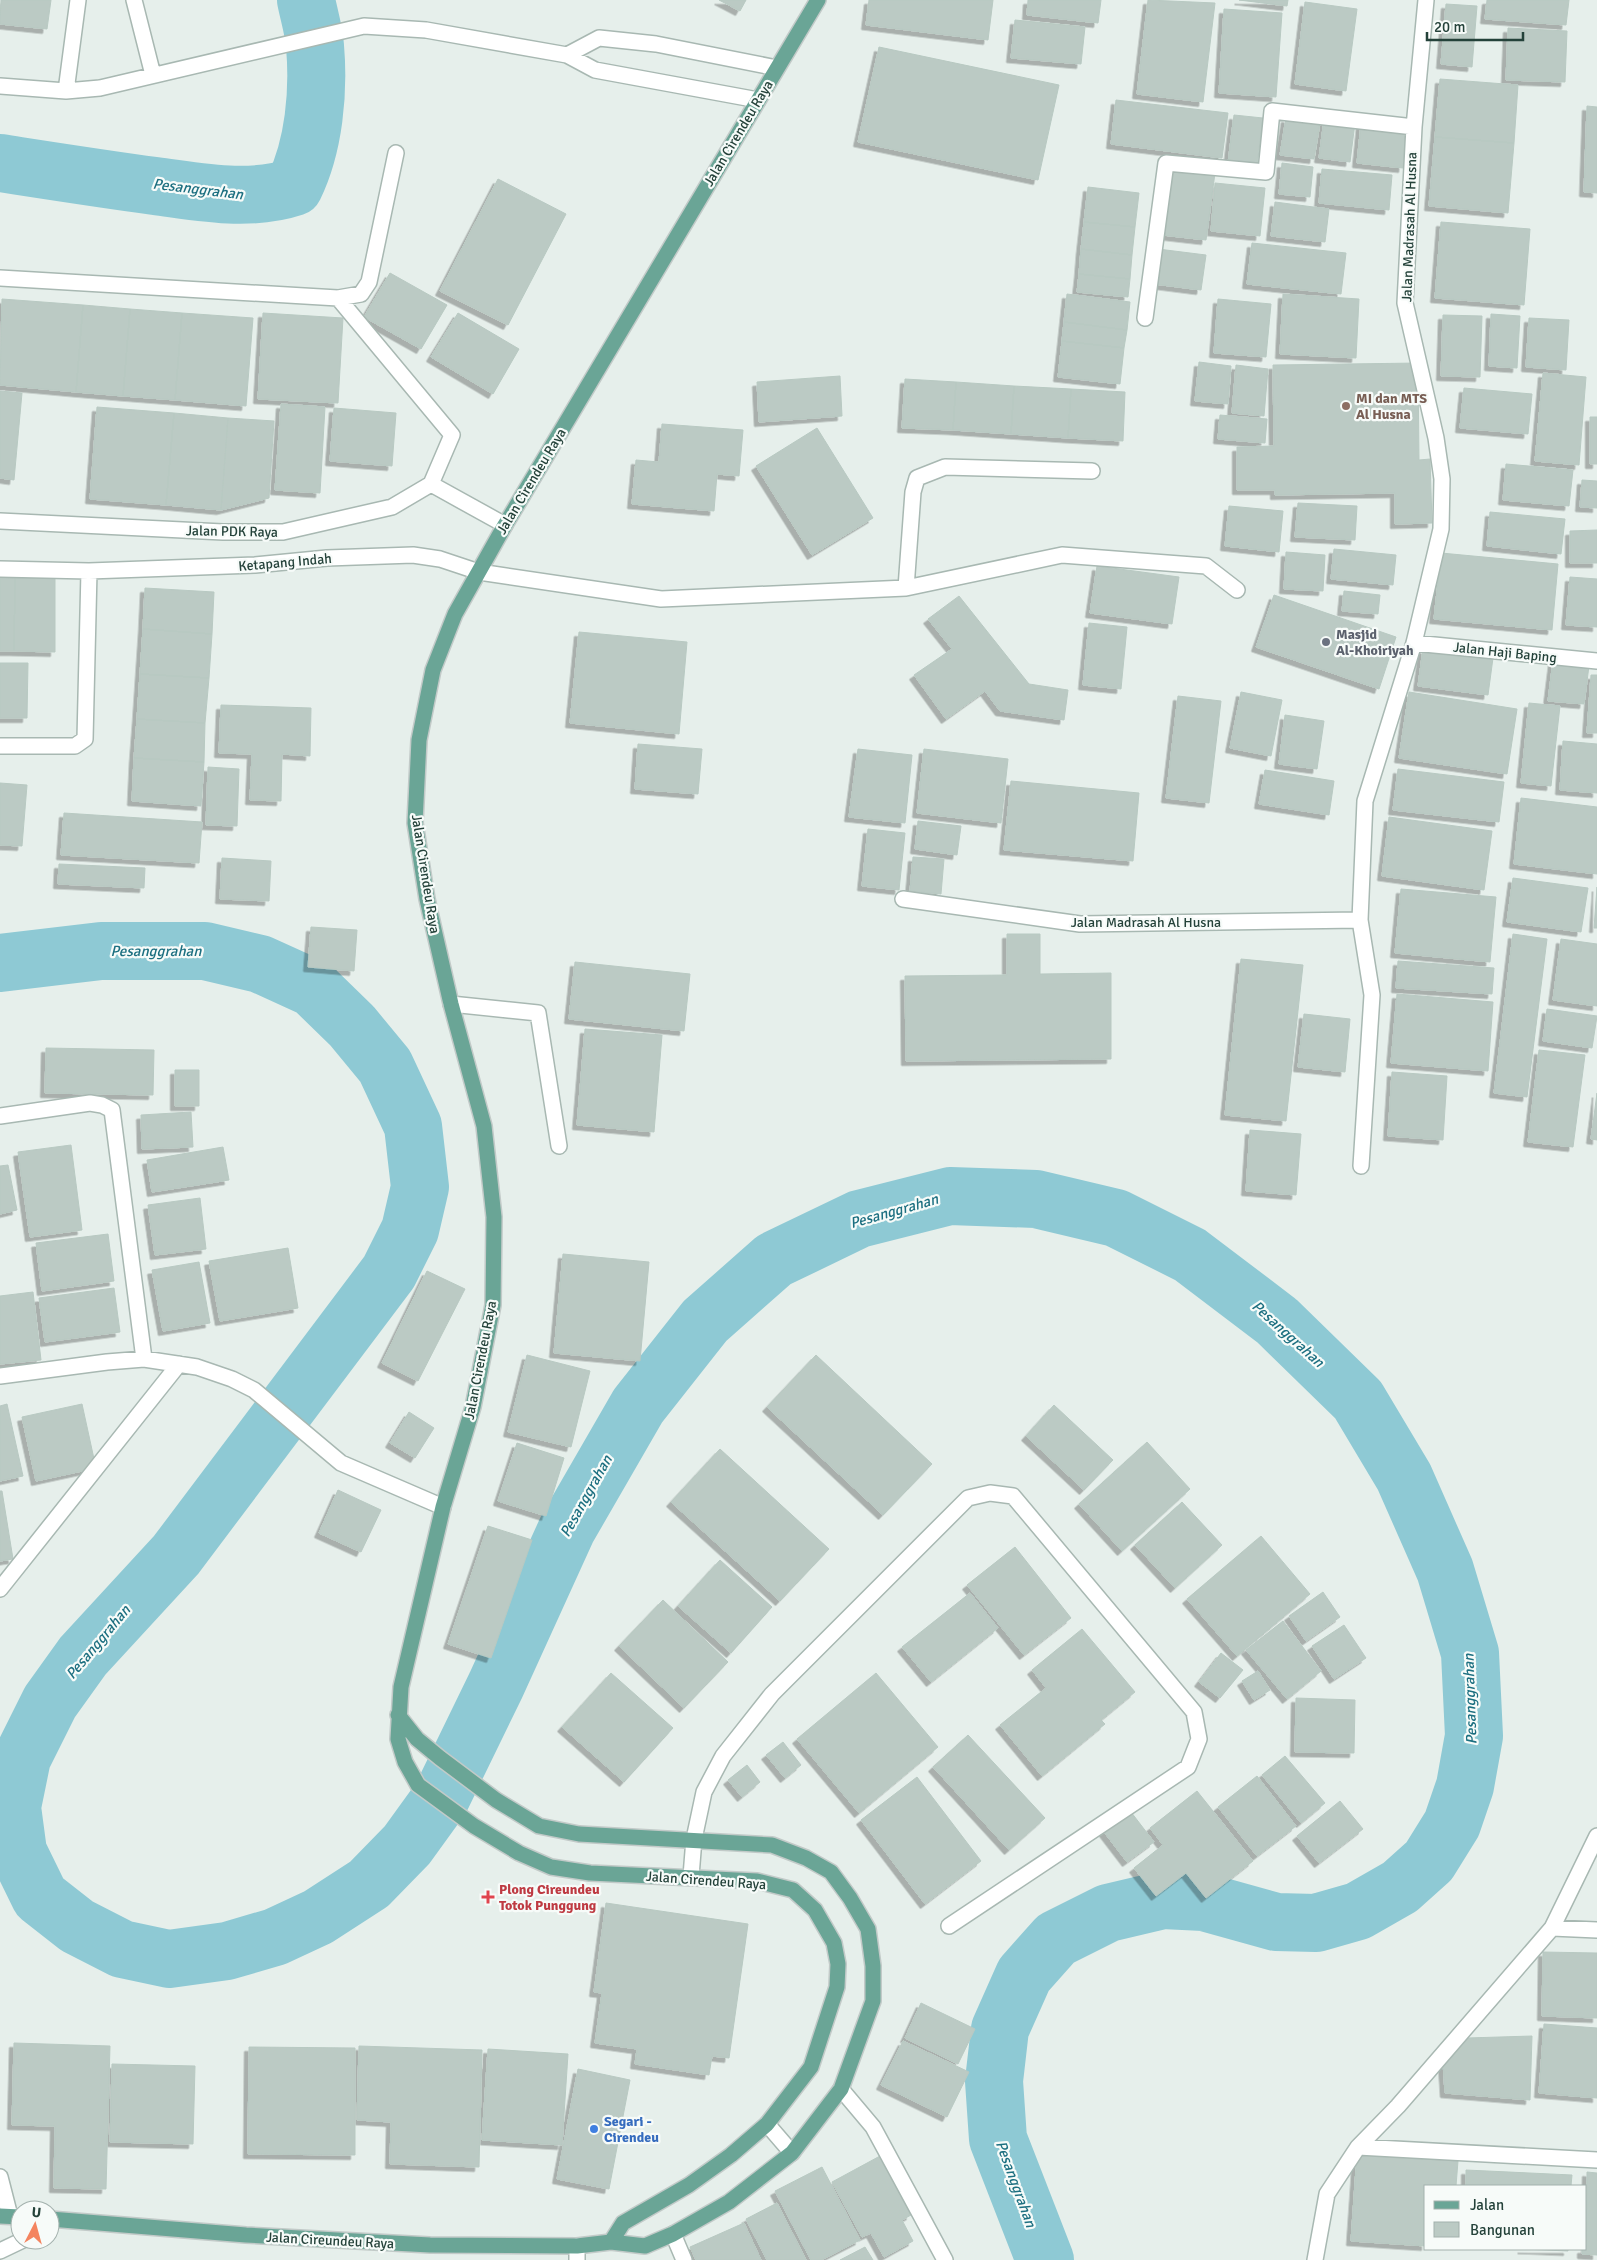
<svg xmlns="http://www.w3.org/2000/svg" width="1597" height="2260" viewBox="0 0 1597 2260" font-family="Signika,sans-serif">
<defs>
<filter id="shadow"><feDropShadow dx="-4.5" dy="4.5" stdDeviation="0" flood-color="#0004"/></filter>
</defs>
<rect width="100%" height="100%" fill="#e6efeb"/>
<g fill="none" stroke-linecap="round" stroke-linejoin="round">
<!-- river -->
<path stroke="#8ec9d4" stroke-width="58" d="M0 163C52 171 103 179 155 186 201 192 249 202 294 187 314 146 319 92 315 46 314 31 309 15 306 0
M0 963 101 951H205L260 964 313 988 352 1026 385 1066 413 1126 420 1187 410 1230 389 1272 176 1555 83 1656 50 1702 22 1758 12 1807 18 1852 40 1897 77 1926 122 1949 169 1959 227 1951 275 1937 318 1917 369 1884 407 1845 441 1798 496 1685 567 1529 638 1406 705 1321 774 1260 859 1219 950 1196 1036 1199 1116 1218 1190 1255 1277 1321 1358 1400 1404 1477 1445 1570 1470 1653 1474 1736 1465 1786 1452 1824 1429 1861 1400 1887 1358 1911 1316 1923 1276 1922 1204 1902 1163 1900 1108 1913 1056 1939 1024 1975 1000 2029 994 2081 998 2139 1045 2260"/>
</g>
<!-- building -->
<path fill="#bbcac4" stroke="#b8c9c2" filter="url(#shadow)" d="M1 0H51L47 29 0 24Z
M719 0H746L740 11Z
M869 0H993L988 40 866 25Z
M1028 0H1101L1098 23 1027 15Z
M1148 0 1215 3 1203 102 1137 94Z
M1239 0H1288L1287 6Z
M1487 0H1569L1566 25 1485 19Z
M1305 2 1357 9 1346 91 1295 84Z
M1446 4 1477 6 1472 67 1441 64Z
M1224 9 1282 13 1276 97 1219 93Z
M1015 20 1085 27 1081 64 1011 58Z
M1508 28 1567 31 1565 82 1506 80Z
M879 47 1059 85 1038 180 858 142Z
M1440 79 1518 85 1514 143 1435 137Z
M1116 100 1228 113 1222 158 1111 144Z
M1587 106 1597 107V193L1584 192Z
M1234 115 1263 118 1257 166 1228 163Z
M1286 118 1320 123 1314 159 1280 155Z
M1324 120 1355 123 1350 162 1319 158Z
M1361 124 1407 129 1403 168 1357 163Z
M1435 137 1514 143 1508 213 1429 206Z
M1282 163 1313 167 1310 197 1279 194Z
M1171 167 1215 173 1206 240 1162 235Z
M1322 169 1392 175 1389 210 1319 203Z
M498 179 566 214 508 325 440 291Z
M1215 183 1265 188 1260 236 1211 231Z
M1088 187 1139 193 1135 227 1084 222Z
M1275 202 1329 209 1325 242 1271 236Z
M1084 222 1135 227 1132 255 1081 249Z
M1441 222 1530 229 1524 305 1435 298Z
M1252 243 1346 253 1341 294 1247 284Z
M1081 249 1132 255 1130 279 1079 274Z
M1158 249 1206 255 1201 290 1154 284Z
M390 273 447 305 421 349 364 317Z
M1079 274 1130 279 1128 297 1077 292Z
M1067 294 1130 302 1127 330 1064 322Z
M1283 294 1359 299 1356 358 1280 354Z
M2 299 83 305 76 392 0 385Z
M1218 299 1271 304 1266 357 1214 353Z
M83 305 130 309 123 396 76 392Z
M130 309 182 313 175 400 123 396Z
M182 313 253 318 246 406 175 400Z
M263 313 343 318 338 403 258 399Z
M458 313 519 349 493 394 431 357Z
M1491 314 1520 316 1517 368 1489 366Z
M1443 315 1482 316 1480 377 1441 376Z
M1529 318 1569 320 1566 370 1526 367Z
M1064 322 1127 330 1124 348 1062 341Z
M1062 341 1124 348 1120 384 1058 377Z
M1199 362 1231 366 1228 404 1195 401Z
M1418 363 1419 460 1430 459 1432 523 1395 524V493L1275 495V490H1237V447L1274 446 1273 365Z
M1236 365 1268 369 1264 416 1232 413Z
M1543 373 1586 377 1579 465 1535 461Z
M840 376 842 416 759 422 757 382Z
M905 379 956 382 953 430 902 428Z
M956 382 1014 386 1011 434 953 430Z
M1014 386 1071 389 1068 438 1011 434Z
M1464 388 1532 394 1528 434 1460 428Z
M1071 389 1125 392 1123 441 1068 438Z
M0 391 22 393 14 480 0 478Z
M281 404 325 407 320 493 275 490Z
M97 407 174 413 166 505 90 499Z
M334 408 396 413 392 466 330 461Z
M174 413 228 418 221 510 166 505Z
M1220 415 1267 419 1265 443 1218 439Z
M1590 417H1597V464H1590Z
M228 418 274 421 269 498 221 510Z
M662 424 743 430 739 476 717 474 714 511 632 504 636 460 659 462Z
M817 428 873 518 812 555 756 466Z
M1506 464 1573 470 1569 506 1503 500Z
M1582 480 1597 481V508L1580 507Z
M1298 503 1357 506 1355 540 1295 537Z
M1229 506 1283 511 1279 552 1225 546Z
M1490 512 1565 519 1561 554 1487 546Z
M1597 530V563H1570V531Z
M1334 549 1396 555 1393 585 1331 579Z
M1286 552 1325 555 1323 591 1284 589Z
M1441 553 1558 564 1552 630 1434 619Z
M1097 566 1179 577 1172 624 1090 613Z
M0 577 15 578 14 651H0Z
M1570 577 1597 579V627L1566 625Z
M15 578H55V652L14 651Z
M145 588 214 592 212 634 143 629Z
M1344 591 1380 595 1378 614 1342 611Z
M1274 595 1396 637 1379 689 1256 647Z
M959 596 1029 684 1068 690 1064 720 1000 711 985 691 946 719 914 675 952 649 928 619Z
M1089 623 1127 627 1121 689 1083 685Z
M143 629 212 634 209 678 140 674Z
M579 632 687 642 679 734 570 723Z
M1423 649 1493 658 1488 695 1418 686Z
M1553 661 1589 666 1584 704 1548 701Z
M0 663H28L27 718H0Z
M140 674 209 678 205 723 137 719Z
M1591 675H1597V733H1587Z
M1241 692 1282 700 1271 756 1230 748Z
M1409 692 1517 709 1507 774 1399 758Z
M1178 696 1221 701 1209 803 1166 798Z
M1529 703 1560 706 1551 786 1521 783Z
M221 705 311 708 310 756 282 754 281 801 250 800 252 754 219 753Z
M1285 715 1324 721 1317 769 1279 764Z
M137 719 205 723 204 762 134 758Z
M1563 741 1597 744V793L1560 790Z
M638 744 702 749 698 794 635 789Z
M858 749 912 755 905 823 849 817Z
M924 749 1008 759 1001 823 917 813Z
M134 758 204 762 201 806 132 801Z
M208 767 239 769 237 826 206 825Z
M1398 769 1504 782 1499 822 1393 810Z
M1265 770 1334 781 1329 815 1259 804Z
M1011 781 1139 793 1133 861 1004 850Z
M0 783 27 785 22 846 0 845Z
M1521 798 1597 807V874L1514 864Z
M64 813 202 822 199 863 61 855Z
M1389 817 1492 831 1484 890 1382 876Z
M918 821 961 826 957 855 915 849Z
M868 829 905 833 899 890 862 886Z
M913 857 944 859 941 894 910 891Z
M222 858 271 861 269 901 220 899Z
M59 864 145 868 144 888 58 884Z
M1513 878 1588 888 1581 932 1507 922Z
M1597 887V928H1594Z
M1401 889 1496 897 1490 962 1395 953Z
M311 927 357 930 354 971 308 967Z
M1007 934H1040V974L1111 973V1059L906 1061 905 976 1007 975Z
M1513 934 1547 939 1527 1097 1494 1093Z
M1561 939 1597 944V1006L1553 1000Z
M1241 959 1303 965 1286 1121 1225 1115Z
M1398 961 1494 968 1492 994 1396 988Z
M575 962 690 974 684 1031 569 1019Z
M1397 994 1493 1002 1488 1071 1391 1063Z
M1547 1009 1597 1016 1592 1048 1543 1041Z
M1304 1014 1350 1019 1345 1072 1298 1067Z
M585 1029 662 1035 654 1132 577 1125Z
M46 1048 154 1050 153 1095 45 1093Z
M1539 1050 1585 1055 1573 1147 1528 1142Z
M175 1070H199V1106H175Z
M1392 1072 1447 1076 1443 1140 1388 1136Z
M1597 1093V1140L1591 1139Z
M191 1112 193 1147 142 1149 141 1115Z
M1250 1130 1301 1134 1296 1195 1246 1191Z
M71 1145 82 1230 30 1237 18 1152Z
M223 1147 229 1180 152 1192 147 1160Z
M8 1165 17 1210 0 1214V1166Z
M200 1198 206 1249 155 1255 148 1205Z
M108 1234 114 1281 42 1291 36 1243Z
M288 1248 298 1308 220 1321 209 1261Z
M563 1254 649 1262 640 1361 554 1353Z
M199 1262 210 1323 163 1331 152 1270Z
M427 1271 465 1289 418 1381 382 1363Z
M114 1288 120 1332 45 1342 39 1298Z
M33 1292 41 1360 0 1364V1296Z
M527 1355 590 1371 571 1447 508 1432Z
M816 1355 932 1464 883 1515 767 1407Z
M7 1404 23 1476 0 1481V1406Z
M82 1404 96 1468 36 1481 22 1417Z
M1054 1405 1113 1460 1084 1490 1026 1436Z
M409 1412 434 1428 415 1458 390 1443Z
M1147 1442 1190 1489 1122 1551 1079 1504Z
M517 1443 564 1458 546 1516 498 1501Z
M720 1449 829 1549 780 1601 671 1502Z
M338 1490 381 1510 361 1552 319 1533Z
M0 1491H2L13 1559 0 1561Z
M1182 1502 1222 1545 1175 1588 1135 1545Z
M488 1526 532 1540 491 1658 448 1644Z
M1261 1536 1310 1594 1237 1656 1187 1599Z
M1015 1547 1071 1618 1024 1655 967 1585Z
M720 1560 772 1607 731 1653 678 1606Z
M1323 1592 1340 1617 1306 1641 1289 1616Z
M970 1593 998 1628 931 1682 902 1647Z
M663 1600 728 1662 684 1708 619 1646Z
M1283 1621 1321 1671 1287 1699 1246 1650Z
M1344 1625 1366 1658 1334 1679 1312 1646Z
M1082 1629 1135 1692 1101 1720 1105 1724 1042 1776 1000 1725 1046 1688 1032 1670Z
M1221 1653 1243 1670 1220 1698 1199 1682Z
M1258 1671 1270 1690 1254 1700 1242 1681Z
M611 1673 673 1728 624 1782 562 1727Z
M876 1673 938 1747 859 1813 797 1739Z
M1296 1698 1355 1700 1354 1753 1295 1752Z
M968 1735 1045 1818 1009 1850 933 1767Z
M783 1742 801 1765 785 1778 766 1755Z
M1285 1756 1325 1803 1301 1823 1262 1775Z
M747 1765 760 1782 742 1797 728 1780Z
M1257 1776 1296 1826 1257 1856 1218 1807Z
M917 1777 981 1861 925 1904 861 1820Z
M1197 1791 1253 1861 1206 1898 1186 1873 1156 1896 1134 1868 1163 1845 1150 1828Z
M1340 1801 1363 1829 1319 1863 1297 1836Z
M1131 1812 1154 1842 1127 1862 1104 1832Z
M606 1903 748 1924 729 2058 712 2056 709 2075 635 2064 637 2049 595 2043 602 1993 594 1992Z
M1543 1952 1597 1953V2018L1542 2016Z
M921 2003 975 2029 958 2064 905 2038Z
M1544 2024 1597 2028V2098L1539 2093Z
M1532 2036 1530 2100 1445 2093 1443 2062 1467 2038Z
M903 2041 969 2072 947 2117 881 2085Z
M14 2043 110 2046 106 2189 54 2188 55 2126 12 2125Z
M359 2046 482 2050 479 2167 390 2164 391 2122 357 2120Z
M249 2047 355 2048V2155L248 2154Z
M488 2049 568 2054 562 2145 482 2140Z
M112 2064 195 2066 193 2144 110 2142Z
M578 2069 630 2080 609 2189 557 2179Z
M1357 2154 1458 2161 1456 2186H1426V2246L1351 2241Z
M880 2156 911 2215 902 2220 913 2241 884 2257 871 2233 862 2237 832 2182Z
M822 2167 860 2240 821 2260H811L775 2191Z
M1466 2170 1572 2175 1571 2186H1466Z
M1587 2172 1597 2173V2255L1582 2254V2249H1586Z
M777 2203 806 2260H767L746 2219Z
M744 2223 761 2260H696L690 2247Z
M865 2247 873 2260H840Z
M1522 2249H1568V2251Z"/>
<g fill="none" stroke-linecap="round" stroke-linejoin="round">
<!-- minor casing -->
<g stroke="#a8b8b2" stroke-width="18">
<path id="minor" d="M134 0 153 75
M567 55 599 38 656 44 777 68
M0 86 66 91 100 88 364 26 426 30 567 55 595 70 758 100
M66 91 78 0
M0 278 338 298 361 294 369 282 396 153
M338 298 452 435 431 484
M1145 318 1166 163 1266 172 1272 111 1414 127
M0 521 223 532H283L392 507 431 484 505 525
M0 569 89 571 255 565 327 558 413 555 440 559 479 572 661 599 906 588 1062 555 1206 566 1237 590
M906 588 913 492 917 478 945 467 1092 471
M1414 643 1597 661
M0 746H75L85 739 89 571
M903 899 1080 924 1360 920
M451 1004 538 1013 559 1146
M0 1116 90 1103 102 1105 112 1110 144 1359
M1361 1166 1372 995 1360 920 1365 801 1414 643 1441 529 1442 479 1436 438 1405 303 1414 127 1426 0
M0 1376 107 1362 144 1359 197 1367 232 1379 254 1390 341 1463 443 1507
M0 1589 179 1364
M691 1876 694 1839 704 1792 723 1756 772 1694 968 1498 990 1493 1013 1496 1194 1712 1199 1739 1188 1767 949 1926
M1552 1928 1597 1930
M841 2089 873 2127 945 2260
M767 2124 792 2153
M1358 2147 1597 2160
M0 2177 10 2216
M673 2234 684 2260
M0 2251 23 2240
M577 2260V2246
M1315 2260 1327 2194 1358 2147 1398 2106 1552 1928 1597 1836"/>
</g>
<!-- major casing -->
<g stroke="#c2cac8" stroke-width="18">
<path id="major" d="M0 2216 20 2217
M50 2219 246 2235 430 2245 577 2246 611 2242 645 2246 673 2234 729 2202 792 2153 841 2089 873 2001V1966L868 1929 850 1898 831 1872 806 1858 772 1845 579 1834 539 1826 496 1800 440 1758 417 1739 398 1715
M611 2242 623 2223 689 2185 731 2155 767 2124 811 2067 837 1987 838 1964 834 1943 815 1910 793 1890 757 1881 590 1873 551 1867 519 1853 474 1826 418 1785 405 1762 398 1739 401 1687 443 1507 473 1407 493 1305 494 1217 484 1126 451 1004 427 899 415 823 419 740 433 670 455 614 505 525 818 0"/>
</g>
<!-- minor -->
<use href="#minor" stroke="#fff" stroke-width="15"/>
<!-- major -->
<use href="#major" stroke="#6aa596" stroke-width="15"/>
</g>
<!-- markers -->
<circle fill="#8d6e63" stroke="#f7fbf9" stroke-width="2" cx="1346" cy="406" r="5"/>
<circle fill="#6b7280" stroke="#f7fbf9" stroke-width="2" cx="1326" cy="642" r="5"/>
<path fill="#e0444e" stroke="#f7fbf9" stroke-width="2" d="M485.5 1889.5h5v5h5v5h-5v5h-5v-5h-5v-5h5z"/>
<circle fill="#3f7fe0" stroke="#f7fbf9" stroke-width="2" cx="594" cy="2129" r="5"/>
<g text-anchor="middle" stroke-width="4.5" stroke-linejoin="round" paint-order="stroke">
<!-- street labels -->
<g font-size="14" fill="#24423a" stroke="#f7fbf9">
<text transform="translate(738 133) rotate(-59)" y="5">Jalan Cirendeu Raya</text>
<text transform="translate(1409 227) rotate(-88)" y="5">Jalan Madrasah Al Husna</text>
<text transform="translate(531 481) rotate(-59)" y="5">Jalan Cirendeu Raya</text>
<text transform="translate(232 531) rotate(1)" y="5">Jalan PDK Raya</text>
<text transform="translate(285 562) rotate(-5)" y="5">Ketapang Indah</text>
<text transform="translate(1505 652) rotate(6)" y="5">Jalan Haji Baping</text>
<text transform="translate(426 874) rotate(81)" y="5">Jalan Cirendeu Raya</text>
<text x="1146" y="927">Jalan Madrasah Al Husna</text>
<text transform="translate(480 1360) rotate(-79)" y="5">Jalan Cirendeu Raya</text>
<text transform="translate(706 1880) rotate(4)" y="5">Jalan Cirendeu Raya</text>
<text transform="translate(330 2240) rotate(3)" y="5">Jalan Cireundeu Raya</text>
</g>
<!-- education labels -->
<g font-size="14" font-weight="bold" fill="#785e54" stroke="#f7fbf9" text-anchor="start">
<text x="1356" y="403">MI dan MTS<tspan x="1356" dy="16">Al Husna</tspan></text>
</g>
<!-- worship labels -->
<g font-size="14" font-weight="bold" fill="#5b616d" stroke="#f7fbf9" text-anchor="start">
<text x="1336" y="639">Masjid<tspan x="1336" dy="16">Al-Khoiriyah</tspan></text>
</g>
<!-- health labels -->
<g font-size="14" font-weight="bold" fill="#be3a42" stroke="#f7fbf9" text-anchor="start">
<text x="499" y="1894">Plong Cireundeu<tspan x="499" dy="16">Totok Punggung</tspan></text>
</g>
<!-- shop labels -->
<g font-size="14" font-weight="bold" fill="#366cbe" stroke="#f7fbf9" text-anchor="start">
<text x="604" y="2126">Segari -<tspan x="604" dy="16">Cirendeu</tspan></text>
</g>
<!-- water labels -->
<g font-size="15" font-style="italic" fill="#1c6f80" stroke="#f7fbf9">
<text transform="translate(198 189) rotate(7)" y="5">Pesanggrahan</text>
<text x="156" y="956">Pesanggrahan</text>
<text transform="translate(894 1211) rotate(-16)" y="5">Pesanggrahan</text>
<text transform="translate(1288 1334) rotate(42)" y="5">Pesanggrahan</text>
<text transform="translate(586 1496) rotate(-61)" y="5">Pesanggrahan</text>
<text transform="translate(98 1642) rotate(-50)" y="5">Pesanggrahan</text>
<text transform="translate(1470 1699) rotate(-92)" y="5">Pesanggrahan</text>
<text transform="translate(1016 2184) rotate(70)" y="5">Pesanggrahan</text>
</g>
</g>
<!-- legend -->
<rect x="1424" y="2185" width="162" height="65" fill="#f7fbf9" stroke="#a3b1ad"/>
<rect x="1434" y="2201" width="25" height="8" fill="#6aa596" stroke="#a3b1ad"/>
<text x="1470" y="2210" font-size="15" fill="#24423a">Jalan</text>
<rect x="1434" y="2222" width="25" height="15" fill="#bbcac4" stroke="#a3b1ad"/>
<text x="1470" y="2235" font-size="15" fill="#24423a">Bangunan</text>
<!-- north arrow -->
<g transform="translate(35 2225) rotate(6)"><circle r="24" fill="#f7fbf9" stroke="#a3b1ad"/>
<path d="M0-4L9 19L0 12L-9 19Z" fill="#f4845f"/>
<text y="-8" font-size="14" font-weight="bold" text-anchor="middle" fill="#24423a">U</text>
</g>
<!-- scale -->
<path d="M1427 32v8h96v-8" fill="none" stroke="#24423a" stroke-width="2.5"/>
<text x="1434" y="32" font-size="15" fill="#24423a" stroke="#f7fbf9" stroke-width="4" paint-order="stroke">20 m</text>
</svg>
